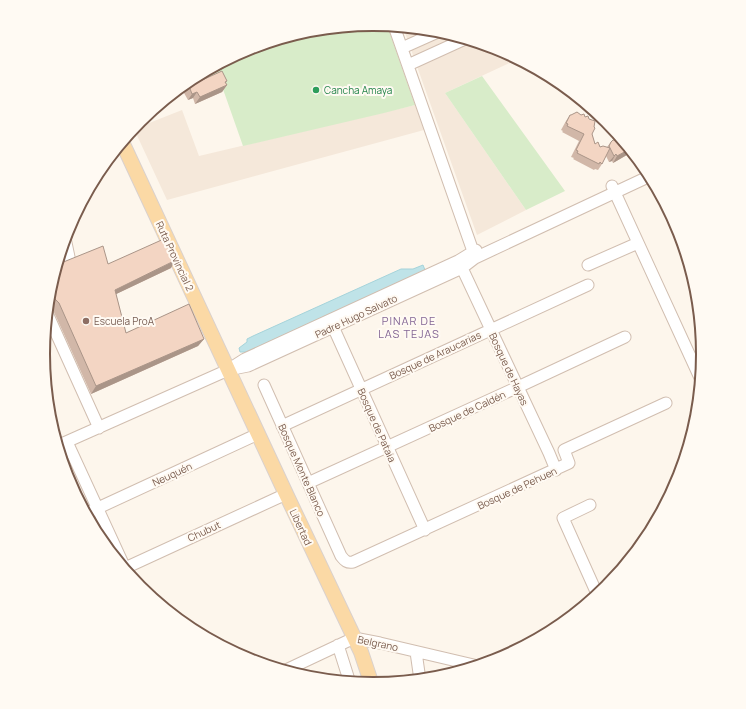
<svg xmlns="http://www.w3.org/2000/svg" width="746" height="709" viewBox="0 0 746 709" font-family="Manrope,sans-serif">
<rect width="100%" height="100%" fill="#fdf6ec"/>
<!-- residential -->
<path fill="#f5e8da" d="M403 27 438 30 500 49 518 59 445 93 526 210 477 235Z
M415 105 424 130 167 200 134 129 182 110 199 156Z"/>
<!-- green -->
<path fill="#d8ecc9" d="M373 24 387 25 415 105 384 113 243 146 218 75 165 100 190 80 247 49 309 30Z
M482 76 565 191 526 210 445 93Z"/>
<!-- water -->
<path fill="#bfe3e8" stroke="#a5d3da" d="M423 265 425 270 423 271 253 349 246 352H240L239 348 247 342V339L253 336 401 269H413Z"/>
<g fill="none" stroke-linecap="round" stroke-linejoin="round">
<!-- minor casing -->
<g stroke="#d1beb0" stroke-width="13">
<path id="minor" d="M394 26 475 257
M402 48 440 31
M408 65 465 39
M612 186 701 380
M57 263 69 257 65 238
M588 265 638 243
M462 268 549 453 556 470
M47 313 99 428
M330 320 425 530
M234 366 245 359 458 261 476 250
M264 385 341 556C345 561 347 563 353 562L569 463 564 450 666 403
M282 426 588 285
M67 442 125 568
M57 446 228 370 248 366 462 268 475 258 650 176
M308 483 518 387 625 337
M590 505 563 518 598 596
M85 514 258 434
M123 569 286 494
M338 645 350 683
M416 652 420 680
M284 671 354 638 380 643 478 666"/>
</g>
<!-- major casing -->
<g stroke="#dad1cd" stroke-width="16">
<path id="major" d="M122 142 286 494 361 652 372 685"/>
</g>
<!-- minor -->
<use href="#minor" stroke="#fff" stroke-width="11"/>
<!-- major -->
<use href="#major" stroke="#fbd9a5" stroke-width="14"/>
</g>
<!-- wall -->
<path fill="#d1b7a8" d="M226 83 227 85 222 92 195 104 193 98 188 100 184 93 189 86Z
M570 115 592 134 595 144 600 147H607L611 142 615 140 617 136 632 152 613 163 612 161 609 162 606 156 602 164 598 170 595 169 594 170 573 159 574 158 571 157 579 141 562 132 563 131 561 130 566 121Z
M108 264 171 268 116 294 126 333 204 339 198 346 91 394 53 310 50 307 48 302 49 290 56 265Z"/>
<!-- shaded-wall -->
<path fill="#aa9588" d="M227 81 223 87 227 85 222 92 195 104 200 97Z
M197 92 193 98 188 100 192 94Z
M630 149 632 152 613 163 617 156Z
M616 154 612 161 609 162 614 156Z
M176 260 171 268 110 297 115 290Z
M204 339 198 346 91 394 96 386Z"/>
<!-- building -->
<path fill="#f3d5c3" stroke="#aa9588" d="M222 71 227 81 225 82 227 85 200 97 197 92 192 94 189 86Z
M577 112 581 115 584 114 585 117 588 116 589 119 595 121 594 127 595 128 592 134 595 144 598 142 600 147 603 146 610 148 602 164 600 162 599 164 577 153 578 151 576 150 584 134 567 126 568 124 566 123 570 115H571Z
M617 136 620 137 630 149 617 156 616 154 614 156 609 146 611 142 613 140H616Z
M166 238 176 260 115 290 126 333 189 304 204 339 96 386 59 303 55 299 50 288 56 265 103 246 108 264Z"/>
<!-- markers -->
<circle fill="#2e9e5b" stroke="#fffaf3" stroke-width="1.5" cx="316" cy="90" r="4"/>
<circle fill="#8d6e63" stroke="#fffaf3" stroke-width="1.5" cx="86" cy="321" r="4"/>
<g text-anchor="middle" stroke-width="4" stroke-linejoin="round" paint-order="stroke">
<!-- leisure labels -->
<g font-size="10" fill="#27864d" stroke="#fffaf3" text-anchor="start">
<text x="324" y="94">Cancha Amaya</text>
</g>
<!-- street labels -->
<g font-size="10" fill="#7a5c4d" stroke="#fffaf3">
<text transform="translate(175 256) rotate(65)" y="4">Ruta Provincial 2</text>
<text transform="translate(356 316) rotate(-25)" y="4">Padre Hugo Salvato</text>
<text transform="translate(435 355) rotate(-25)" y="4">Bosque de Araucarias</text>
<text transform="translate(509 369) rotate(65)" y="4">Bosque de Hayas</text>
<text transform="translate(467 411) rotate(-25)" y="4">Bosque de Caldén</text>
<text transform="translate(377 425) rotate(66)" y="4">Bosque de Pataia</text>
<text transform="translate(302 470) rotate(66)" y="4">Bosque Monte Blanco</text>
<text transform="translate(172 474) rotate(-25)" y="4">Neuquén</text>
<text transform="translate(517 488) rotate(-25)" y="4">Bosque de Pehuen</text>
<text transform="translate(301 527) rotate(65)" y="4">Libertad</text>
<text transform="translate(204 531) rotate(-25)" y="4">Chubut</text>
<text transform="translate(378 643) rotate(12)" y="4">Belgrano</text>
</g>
<!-- education labels -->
<g font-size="10" fill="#785e54" stroke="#fffaf3" text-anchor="start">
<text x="94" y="325">Escuela ProA</text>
</g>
<!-- neighbourhood labels -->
<g font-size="11" letter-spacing="1" fill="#846695" stroke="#fffaf3">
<text x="409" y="325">PINAR DE<tspan x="409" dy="13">LAS TEJAS</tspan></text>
</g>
</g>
<!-- crop -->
<path d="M0 0H746V709H0ZM50 354a323 323 0 1 1 646 0a323 323 0 1 1-646 0Z" fill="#fffaf3" fill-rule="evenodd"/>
<path fill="none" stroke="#7a5c4d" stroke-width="2" d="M50 354a323 323 0 1 1 646 0a323 323 0 1 1-646 0Z"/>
</svg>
